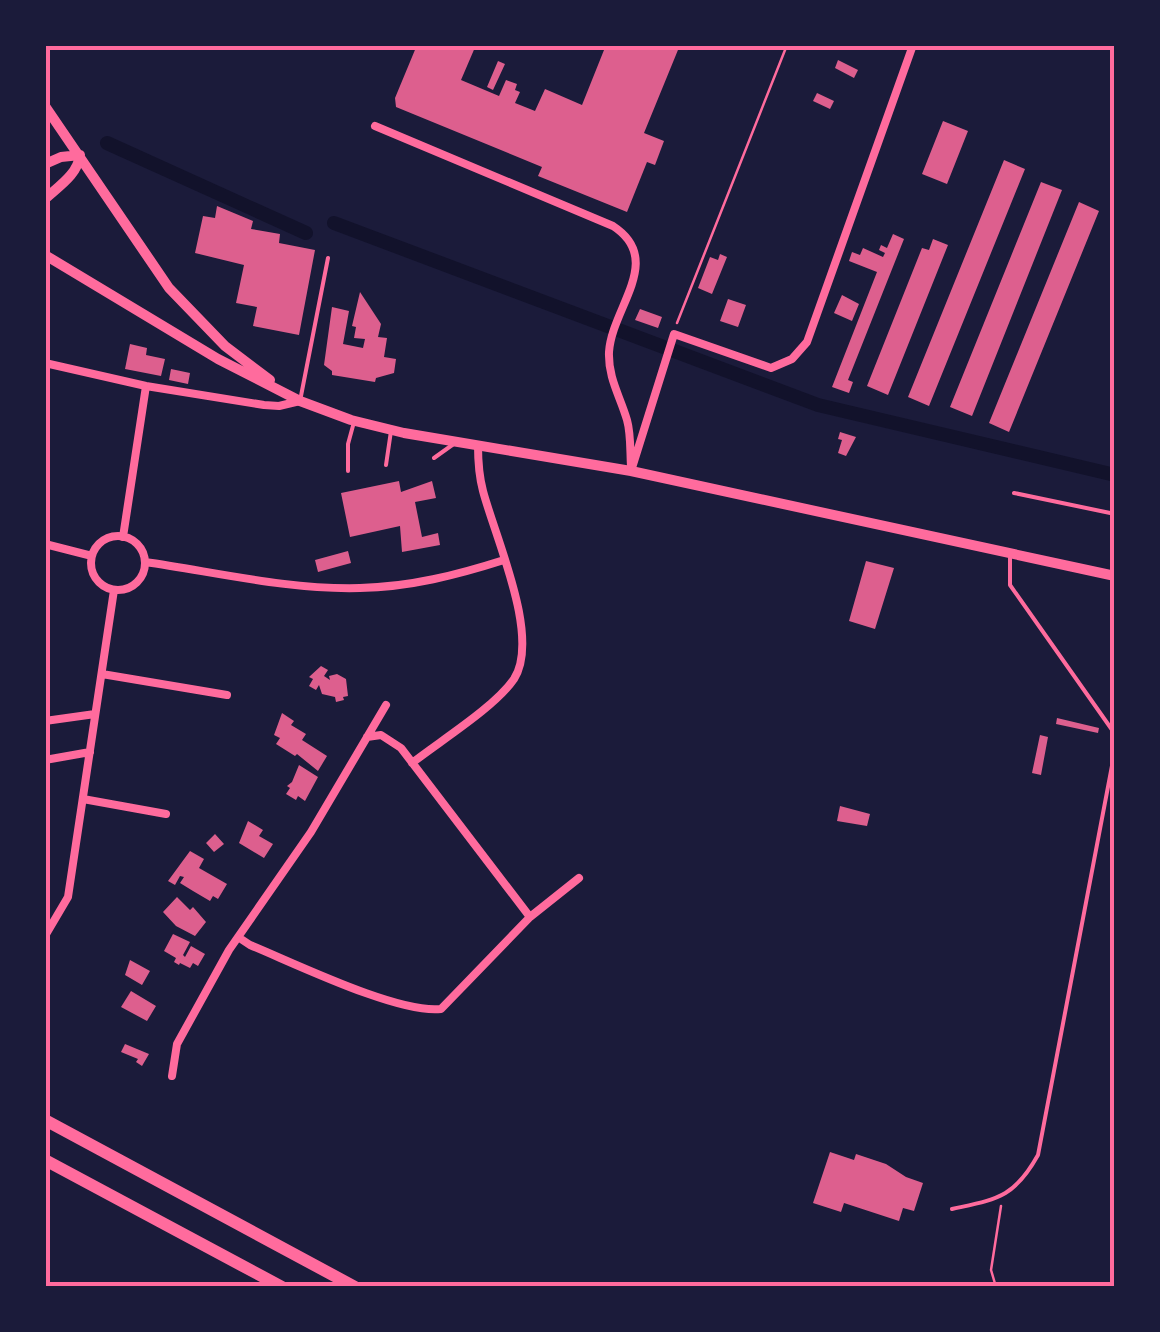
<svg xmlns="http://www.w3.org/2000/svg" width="1160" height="1332" viewBox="0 0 1160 1332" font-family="'Sofia Sans Condensed',sans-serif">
<rect width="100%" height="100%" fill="#1b1b3a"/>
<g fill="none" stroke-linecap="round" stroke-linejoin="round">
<!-- canal -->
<path stroke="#12122b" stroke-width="14" d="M107 143 306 233
M334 223 818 405 1115 475"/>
</g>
<!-- building -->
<path fill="#dd5f8e" d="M417 45H476L461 80 499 96 506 80 517 84 515 90 520 92 515 103 535 111 545 89 582 105 606 45H680L644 133 664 141 655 165 647 162 627 212 538 176 542 167 396 107 395 98Z
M838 60 858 70 854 78 835 68Z
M498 61 505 64 493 90 487 87Z
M817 93 834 101 830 109 813 101Z
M943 121 968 131 947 184 922 174Z
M1004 160 1025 169 929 406 908 397Z
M1041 182 1062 190 972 416 950 407Z
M1079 202 1099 211 1009 432 989 423Z
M217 206 253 221 251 229 280 234 279 243 315 250 299 335 253 326 257 307 236 303 244 265 195 253 203 216 215 218Z
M893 234 904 239 848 380 853 382 849 393 832 387 877 272 849 261 852 252 860 255 863 248 883 257 885 253 879 250 881 245 887 248Z
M933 239 948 245 888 395 867 386 922 248 929 250Z
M720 254 727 257 712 294 698 288 710 257 718 260Z
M360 292 381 324 378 337 387 338 384 357 396 359 394 373 376 378 375 382 332 375V371L324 365 332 307 349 311 343 344 363 348 365 339 354 338 356 327 352 326Z
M842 295 859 304 852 321 834 313Z
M728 299 746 305 738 327 720 321Z
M640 309 662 317 658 328 635 320Z
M130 344 147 348 146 355 165 359 161 376 125 369Z
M171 369 190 373 188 384 169 380Z
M840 432 856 437 846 456 838 453 842 440 838 439Z
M399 481 401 492 432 481 436 498 415 502 422 537 438 533 440 545 402 552 400 526 350 537 341 493Z
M348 551 351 563 318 572 315 560Z
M866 561 894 568 875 629 849 621Z
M321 666 328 670 324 676 330 680 329 676 337 674 346 679 348 696 343 697 344 700 336 702 335 697 322 694 319 685 316 690 309 686 313 679 309 677Z
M282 713 294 721 291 725 306 734 302 740 327 756 318 771 297 754 295 756 276 744 280 738 274 735Z
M1057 718 1099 728 1098 733 1056 724Z
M1040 735 1048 737 1041 775 1032 773Z
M299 765 318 777 305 801 298 796 296 800 286 794 290 788 287 786 292 782Z
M840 806 870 814 867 826 837 821Z
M248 821 263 830 259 836 273 844 264 858 239 843Z
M215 834 224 844 214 852 206 843Z
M190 851 204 859 199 868 227 884 218 899 213 896 210 901 193 891 180 883 184 877 180 876 175 885 168 881Z
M177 897 190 910 193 907 206 922 195 936 176 926 163 912Z
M173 934 190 942 183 955 185 957 191 946 205 954 198 966 193 963 190 968 180 963 179 965 174 962 176 958 164 951Z
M130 960 150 971 142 985 125 975Z
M131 991 156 1006 147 1021 121 1007Z
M125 1044 149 1054 142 1066 136 1062 138 1059 121 1052Z
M830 1152 854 1160 856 1154 886 1164 906 1177 923 1183 914 1211 903 1208 899 1221 844 1203 841 1212 813 1203Z"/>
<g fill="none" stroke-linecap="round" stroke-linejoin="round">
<!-- path -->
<path stroke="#ff6b9d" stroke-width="2.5" d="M677 323 787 45
M996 1287 991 1270 1001 1206"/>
<!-- service -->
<path stroke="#ff6b9d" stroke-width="4" d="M300 401 328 258
M434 458 455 443
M386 465 391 431
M348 471V444L354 422
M1014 493 1115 514
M1010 558V585L1115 734
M952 1209C997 1199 1014 1198 1038 1155L1115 750"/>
<!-- minor -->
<path stroke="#ff6b9d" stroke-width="8" d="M375 126 613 226C665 260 612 307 609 352 608 378 620 396 627 420 631 434 630 451 631 466
M45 363 146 386 264 405 279 406 300 401
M631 471 674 334 771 368 792 359 807 342 913 45
M91 563a27 27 0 1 1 54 0a27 27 0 1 1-54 0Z
M123 537 146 386
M45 544 92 556
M145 562C215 572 289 590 360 588 410 587 457 575 504 560
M102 674 227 695
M45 721 95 714
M367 737 381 735 401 748 530 917
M45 760 90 752
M412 763C440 741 495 707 514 679 541 637 495 537 483 491 479 476 478 461 478 445
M83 799 166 814
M45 936 68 897 114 590
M238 937 250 945C294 963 398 1014 441 1009L530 917 579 878
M172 1076 177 1044 229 950 311 832 386 705"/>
<!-- secondary -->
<path stroke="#ff6b9d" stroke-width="10" d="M45 106 169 288 225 346 270 380
M45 164 61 157 80 155C78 174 59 186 45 199
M45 255 218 359 300 401 351 420 404 433 631 471 1115 576"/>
<!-- motorway -->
<path stroke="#ff6b9d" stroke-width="12" d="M45 1120 355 1287
M45 1160 282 1287"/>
</g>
<!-- border -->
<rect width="1160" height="1332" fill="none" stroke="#1b1b3a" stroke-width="95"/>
<rect x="48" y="48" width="1064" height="1236" fill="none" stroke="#ff6b9d" stroke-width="4"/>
</svg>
